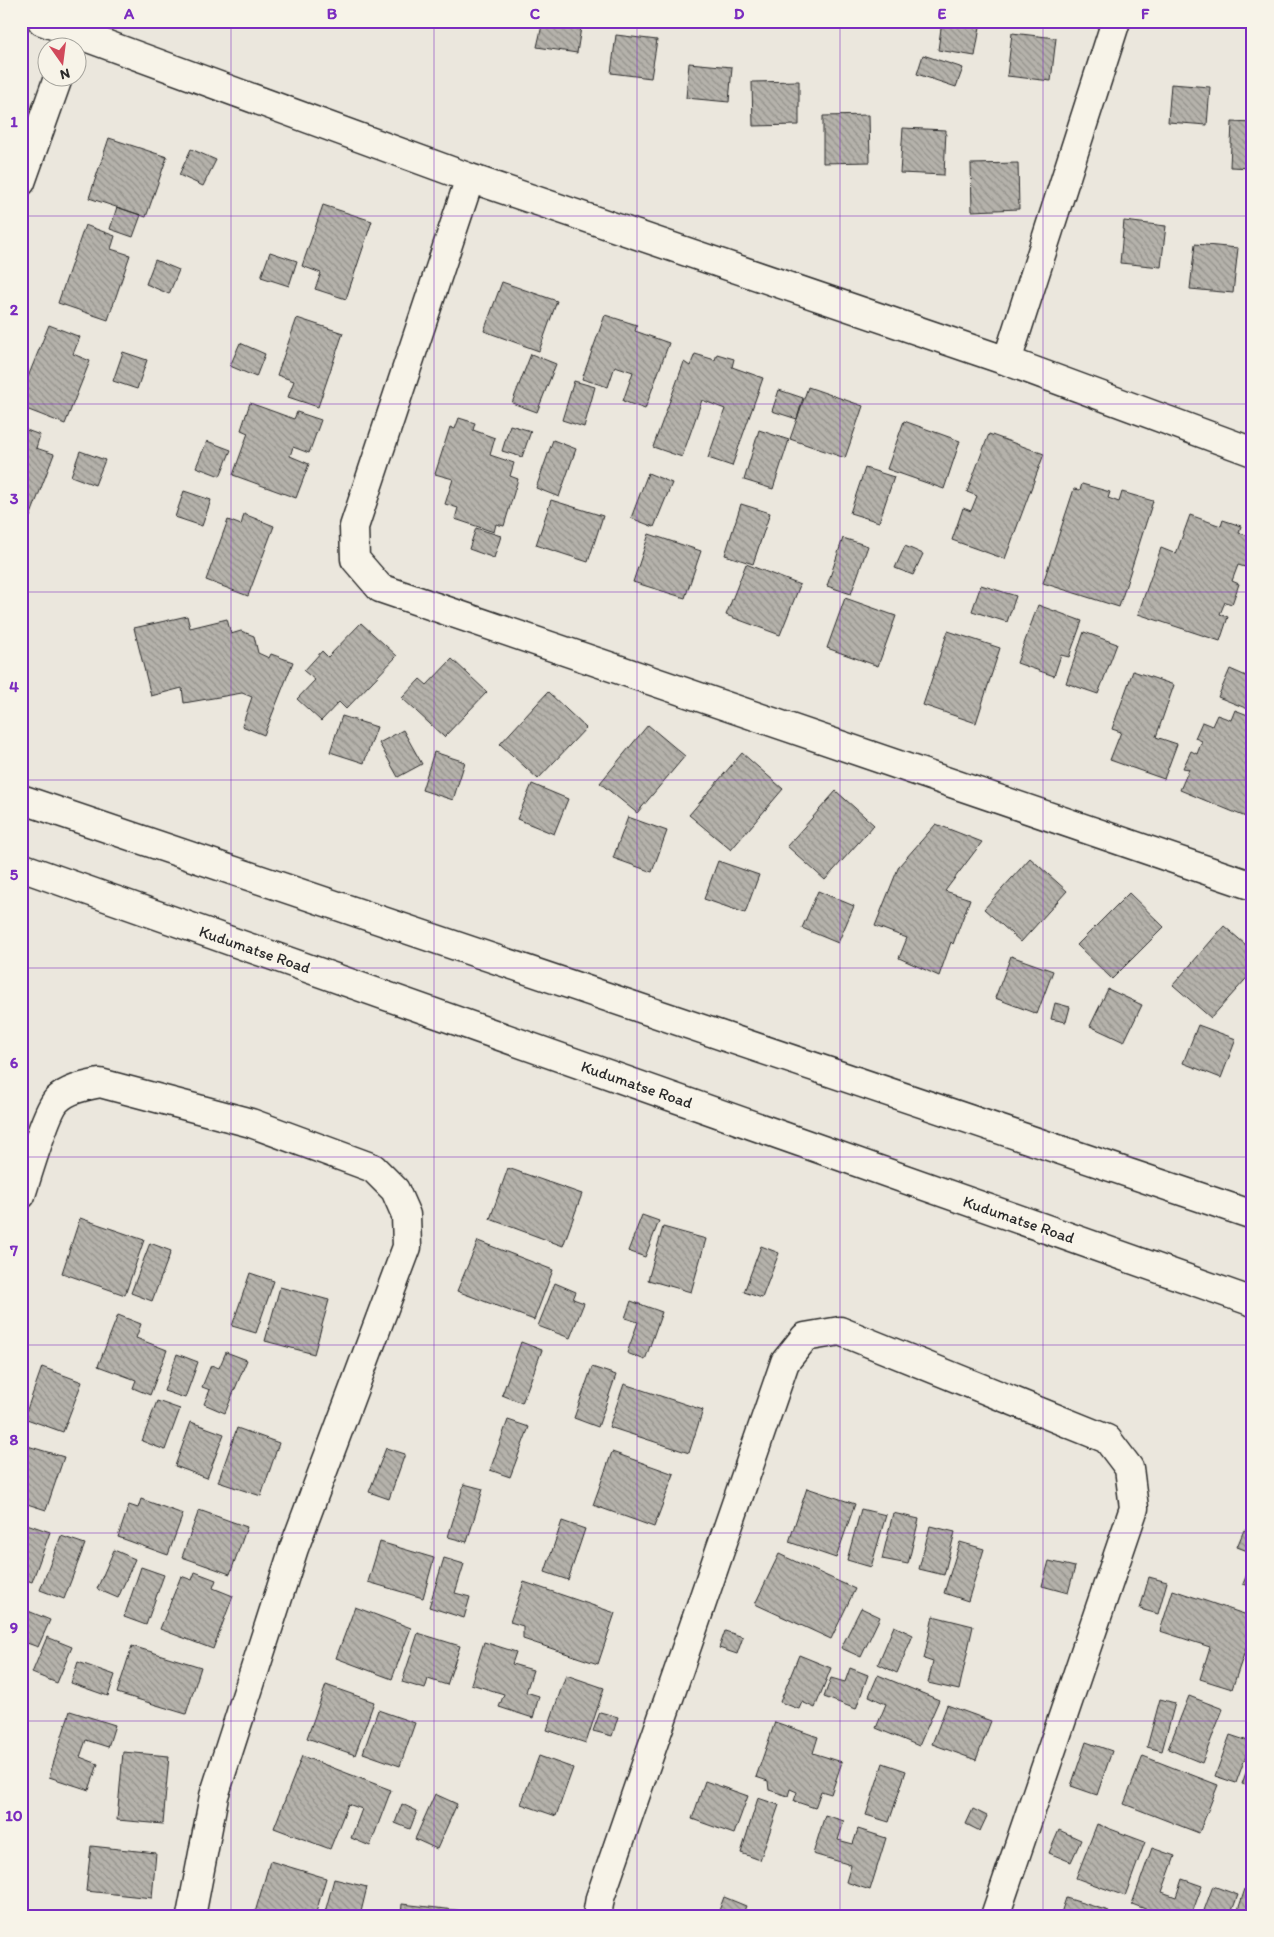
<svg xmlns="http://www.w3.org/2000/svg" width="1274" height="1937" viewBox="0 0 1274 1937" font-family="Itim,sans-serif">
<defs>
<pattern id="building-back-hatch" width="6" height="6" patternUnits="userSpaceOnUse" patternTransform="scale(1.25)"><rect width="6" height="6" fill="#b5b2ab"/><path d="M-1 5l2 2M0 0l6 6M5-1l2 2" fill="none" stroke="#93918b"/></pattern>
</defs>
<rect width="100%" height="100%" fill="#ebe7dd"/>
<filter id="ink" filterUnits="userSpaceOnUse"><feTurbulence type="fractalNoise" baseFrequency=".02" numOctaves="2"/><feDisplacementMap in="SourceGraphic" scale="10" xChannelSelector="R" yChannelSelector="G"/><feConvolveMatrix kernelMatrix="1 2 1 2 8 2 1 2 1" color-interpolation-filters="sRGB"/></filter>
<g filter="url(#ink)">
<!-- building -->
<path fill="url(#building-back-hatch)" stroke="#2b2b2b" d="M543 21H582L577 53 537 47Z
M942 21H981L975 56 938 50Z
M1012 33 1056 38 1051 81 1007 76Z
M616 35 657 40 651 78 611 73Z
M923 55 963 68 956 87 917 74Z
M689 63 732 67 729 102 686 98Z
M799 81V125L753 126 752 82Z
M1171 84 1210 87 1207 125 1168 122Z
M869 115 870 162 823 163V116Z
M1232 122 1253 123V168L1230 167Z
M903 128 946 130 944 175 900 173Z
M109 138 167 157 146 217 89 198Z
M191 149 216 160 203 186 179 175Z
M1018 163 1019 209 972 211 971 164Z
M323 205 372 221 346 299 315 289 321 273 302 266Z
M117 207 141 215 133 237 110 229Z
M1124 221 1166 226 1161 267 1120 263Z
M85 225 115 236 111 249 130 255 108 320 58 303Z
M1195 244 1238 248 1233 293 1190 289Z
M270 252 297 261 289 286 261 277Z
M155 260 179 270 169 294 146 284Z
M502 282 557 301 539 351 484 331Z
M605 315 637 325 635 331 669 343 645 409 623 401 633 372 615 366 608 387 582 379Z
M297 318 343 333 318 407 288 397 294 381 277 375Z
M49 325 80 337 73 354 90 361 65 424 21 407V394Z
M240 343 265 354 256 377 230 366Z
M123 352 147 360 137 389 113 381Z
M531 354 556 364 537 412 512 403Z
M695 354 715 360 717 354 734 359 732 367 763 378 732 466 708 458 725 409 702 400 682 457 653 447 684 362 690 366Z
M574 381 595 387 584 427 562 420Z
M808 387 863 406 845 458 790 439Z
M779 390 803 398 797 419 772 411Z
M250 403 294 419 297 412 321 420 309 453 293 447 290 456 309 464 296 498 233 475 248 433 241 430Z
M459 418 475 423 473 430 495 438 490 455 514 463 510 476 518 479 504 526 496 524 494 532 455 519 458 508 445 504 453 479 435 474 450 427 455 429Z
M904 421 960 441 944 489 887 469Z
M510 425 531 431 522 457 502 451Z
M21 428 40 435 36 448 54 454 30 517 21 514Z
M759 430 789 440 773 489 744 480Z
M989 434 1044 454 1005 559 952 540 963 508 971 511 977 496 967 492Z
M553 440 576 449 559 497 536 488Z
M207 441 231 450 220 476 196 467Z
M80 451 105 460 95 485 71 476Z
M865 468 894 477 879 522 850 513Z
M648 473 672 483 654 527 631 518Z
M1082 484 1110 492 1108 498 1119 502 1122 492 1153 501 1119 607 1043 583 1074 489 1080 490Z
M184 491 211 500 202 526 175 517Z
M551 500 603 516 588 562 536 545Z
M741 504 770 513 753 564 725 555Z
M244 514 274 526 248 596 206 580 228 520 241 525Z
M1190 515 1221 526 1223 520 1241 526 1239 533 1253 537V545L1245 567 1238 565 1232 581 1239 584 1232 604 1225 602 1220 614 1228 617 1220 641 1138 614 1161 548 1176 554Z
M476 528 501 536 494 558 469 549Z
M649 534 701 551 685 598 633 582Z
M843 538 868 546 851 594 827 586Z
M905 546 923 554 913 575 895 568Z
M746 564 800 585 780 635 726 615Z
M981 585 1016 596 1007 622 972 611Z
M845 598 896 616 878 666 827 648Z
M1038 605 1082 621 1069 657 1061 655 1054 676 1017 663Z
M187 616 190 628 227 619 231 634 241 631 254 636 258 653 269 658 271 654 293 662 264 735 242 726 252 697 242 693 184 703 182 688 151 696 134 628Z
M361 623 397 656 346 709 339 702 321 721 297 699 315 680 304 671 322 651 328 657Z
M948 631 1000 648 976 723 923 705Z
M1084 632 1117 644 1098 694 1066 683Z
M452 659 487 692 444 737 402 698 420 679 427 685Z
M1230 669 1253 679V711L1218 697Z
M1133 671 1174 685 1156 737 1177 744 1164 779 1110 760 1121 732 1112 729Z
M548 692 586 728 538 779 500 744Z
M1235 710 1253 717V820L1180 790 1189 769 1183 768 1191 751 1197 754 1202 741 1195 738 1202 722 1212 726 1217 715 1231 720Z
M342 716 377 727 364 763 330 752Z
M648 725 685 756 637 813 600 783Z
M403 730 422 764 398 777 379 743Z
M434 752 465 762 453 800 422 790Z
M742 753 783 789 731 850 689 815Z
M532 784 568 799 554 834 517 819Z
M836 791 874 825 825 880 787 846Z
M628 817 667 831 652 872 613 858Z
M936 824 982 842 945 891 970 899 953 944 951 942 939 976 899 958 907 938 875 926 899 866Z
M1030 858 1067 891 1021 942 984 909Z
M718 861 759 875 745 913 704 899Z
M818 891 854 906 838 943 802 928Z
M1129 893 1164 927 1112 979 1077 945Z
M1224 926 1253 951V971L1211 1018 1173 985Z
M1011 956 1053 971 1037 1014 995 998Z
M1108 989 1142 1005 1124 1042 1090 1026Z
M1055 1003 1070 1007 1066 1022 1051 1019Z
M1198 1025 1236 1039 1221 1078 1183 1063Z
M508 1168 582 1194 563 1246 490 1219Z
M642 1215 659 1221 645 1257 628 1251Z
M80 1218 144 1240 125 1295 62 1273Z
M663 1227 706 1239 691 1292 648 1280Z
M478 1241 553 1270 534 1320 457 1291Z
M150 1243 171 1251 152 1301 131 1293Z
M761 1246 779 1253 762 1298 744 1292Z
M250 1273 274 1281 256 1333 232 1326Z
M555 1283 576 1292 573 1299 584 1303 570 1338 538 1326Z
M280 1287 329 1300 314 1354 265 1341Z
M631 1301 662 1312 645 1360 627 1353 638 1322 625 1318Z
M118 1315 141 1324 136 1338 167 1350 150 1395 133 1388 136 1380 98 1366Z
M521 1342 542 1350 522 1403 502 1395Z
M226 1352 247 1360 225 1413 204 1404 210 1390 202 1387 211 1365 219 1368Z
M177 1354 198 1362 185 1398 164 1391Z
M42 1367 82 1382 63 1432 24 1418Z
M592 1367 616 1375 598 1427 574 1418Z
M624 1384 703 1410 689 1453 609 1427Z
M157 1401 180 1409 165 1450 142 1441Z
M508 1420 529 1427 510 1477 490 1470Z
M191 1422 224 1434 207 1478 175 1466Z
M237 1428 279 1443 261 1496 218 1482Z
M21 1444 64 1457 46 1510 21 1502Z
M386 1448 405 1454 389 1499 369 1492Z
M612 1452 674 1474 654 1527 593 1505Z
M464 1484 483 1489 467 1542 448 1537Z
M807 1488 855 1504 836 1558 789 1542Z
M141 1499 183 1514 168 1555 118 1537 129 1505 138 1508Z
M861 1509 886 1515 871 1567 847 1560Z
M199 1510 247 1527 230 1574 182 1557Z
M893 1513 919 1519 908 1564 882 1559Z
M562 1521 585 1529 568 1580 545 1572Z
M21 1522 50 1532 32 1582 21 1578Z
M930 1526 955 1532 944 1575 919 1569Z
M1244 1530 1253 1534V1553L1237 1547Z
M61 1536 85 1544 64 1599 40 1590Z
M380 1542 434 1558 423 1598 368 1582Z
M960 1542 984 1549 968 1601 944 1593Z
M114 1550 135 1559 118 1598 97 1589Z
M779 1554 855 1589 831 1639 755 1604Z
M444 1558 464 1564 455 1593 470 1597 464 1618 429 1607Z
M1253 1559V1587L1243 1584Z
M1049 1561 1075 1567 1068 1593 1042 1586Z
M141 1567 164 1575 146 1625 124 1617Z
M195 1572 216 1580 213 1588 233 1596 213 1649 160 1629 181 1576 192 1580Z
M1149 1577 1167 1582 1158 1614 1140 1609Z
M524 1582 615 1613 598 1664 523 1639V1626L510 1622Z
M1173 1590 1253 1617V1628L1232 1689 1200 1679 1210 1647 1160 1631Z
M355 1607 411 1628 392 1679 336 1658Z
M21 1608 50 1620 38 1647 27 1643 21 1657Z
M861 1608 880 1617 861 1657 841 1648Z
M933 1616 973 1626 959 1690 928 1683 933 1662 924 1659Z
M894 1626 913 1635 897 1673 878 1664Z
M725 1631 743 1637 737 1654 719 1648Z
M418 1633 460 1646 447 1685 428 1679 425 1689 402 1682Z
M47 1637 72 1647 57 1683 32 1673Z
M484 1642 516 1652 512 1664 533 1670 526 1692 539 1696 533 1718 499 1707 504 1694 471 1684Z
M132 1646 201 1667 186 1714 117 1693Z
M799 1655 831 1668 815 1708 802 1702 799 1709 780 1702Z
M78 1662 115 1675 108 1696 71 1683Z
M850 1668 868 1675 856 1709 824 1697 831 1678 845 1682Z
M566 1675 604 1688 586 1743 547 1730Z
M878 1675 939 1700 919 1746 876 1728 886 1704 869 1696Z
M326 1685 374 1702 355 1755 307 1738Z
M1189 1696 1223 1709 1202 1763 1168 1749Z
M1160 1699 1175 1703 1162 1751 1147 1747Z
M947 1705 991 1721 976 1760 932 1744Z
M378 1710 415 1723 400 1766 363 1753Z
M70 1711 115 1725 108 1747 86 1740 80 1757 98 1764 89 1790 49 1777Z
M600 1712 618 1717 612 1736 593 1731Z
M775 1722 818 1737 813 1753 842 1762 831 1794 821 1791 815 1808 794 1801 797 1792 790 1789 788 1796 769 1790 768 1781 756 1777Z
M1230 1735 1251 1742 1236 1783 1215 1776Z
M1086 1742 1112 1751 1097 1795 1071 1786Z
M123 1752 169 1756 163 1824 117 1820Z
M1253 1752V1787L1242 1784Z
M302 1756 391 1790 370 1846 351 1838 362 1809 348 1804 330 1849 274 1828Z
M539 1756 573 1768 556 1816 521 1804Z
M1143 1756 1218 1785 1199 1833 1124 1804Z
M883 1763 906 1771 889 1822 866 1815Z
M705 1781 748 1796 734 1834 692 1819Z
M435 1794 457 1804 437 1849 415 1839Z
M758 1798 779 1805 760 1860 741 1853Z
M402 1804 417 1811 410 1829 395 1823Z
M973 1809 987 1816 980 1831 966 1824Z
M825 1815 844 1821 838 1840 853 1844 858 1829 886 1838 870 1890 846 1882 851 1865 813 1854Z
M1097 1824 1145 1842 1125 1896 1076 1878Z
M1059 1830 1081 1840 1071 1862 1049 1853Z
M91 1846 156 1853 152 1898 86 1891Z
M1152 1848 1175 1856 1162 1892 1176 1897 1182 1879 1202 1886 1191 1916H1164L1132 1904Z
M270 1861 326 1878 315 1916H254Z
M334 1879 367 1887 360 1916H324Z
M1247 1883 1253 1885V1916H1236Z
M1213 1886 1238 1895 1230 1916H1202Z
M724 1897 746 1906 742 1916H717Z
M1066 1898 1109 1911 1108 1916H1060Z
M402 1904 464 1911V1916H401Z"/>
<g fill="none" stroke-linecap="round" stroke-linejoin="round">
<!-- street casing -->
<g stroke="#2b2b2b" stroke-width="31">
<path id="street" d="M42 21 470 178 1007 361 1253 452
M470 178 354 527 355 559 380 588 1253 886
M21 182 58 78
M1007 361 1116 21
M21 1195C27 1177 46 1111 57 1100 68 1089 86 1086 100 1083L251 1123 373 1168 395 1190 406 1215 407 1247 294 1548 214 1796 191 1916
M597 1916 600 1898 785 1362 805 1337 840 1331 1107 1439 1129 1468 1134 1508 995 1916"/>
</g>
<!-- primary casing -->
<g stroke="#2b2b2b" stroke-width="31">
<path id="primary" d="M21 799 1253 1215
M21 867 1253 1302"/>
</g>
<!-- street -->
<use href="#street" stroke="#f7f3e8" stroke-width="28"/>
<!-- primary -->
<use href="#primary" stroke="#f7f3e8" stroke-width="28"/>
</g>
</g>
<!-- grid -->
<path fill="none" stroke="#7b2cbf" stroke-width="1" stroke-opacity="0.55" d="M231 21V1916M434 21V1916M637 21V1916M840 21V1916M1043 21V1916M21 216H1253M21 404H1253M21 592H1253M21 780H1253M21 968H1253M21 1157H1253M21 1345H1253M21 1533H1253M21 1721H1253"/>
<g text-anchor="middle" stroke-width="5" stroke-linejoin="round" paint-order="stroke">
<!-- street labels -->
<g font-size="16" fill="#2b2b2b" stroke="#f7f3e8">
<text transform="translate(255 949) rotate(19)" y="6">Kudumatse Road</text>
<text transform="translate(637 1084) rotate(19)" y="6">Kudumatse Road</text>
<text transform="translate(1019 1219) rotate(19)" y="6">Kudumatse Road</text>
</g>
</g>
<!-- margin -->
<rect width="1274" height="1937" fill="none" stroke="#f7f3e8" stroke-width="55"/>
<!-- north arrow -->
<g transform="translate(62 62) rotate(166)"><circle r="24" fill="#f7f3e8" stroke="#a5a39c"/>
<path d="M0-4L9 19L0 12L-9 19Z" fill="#d1495b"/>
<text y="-8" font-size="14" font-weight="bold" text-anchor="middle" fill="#2b2b2b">N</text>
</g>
<rect x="28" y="28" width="1218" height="1882" fill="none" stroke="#7b2cbf" stroke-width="2"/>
<g font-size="16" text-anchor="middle" font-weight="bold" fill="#7b2cbf">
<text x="129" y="19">A</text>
<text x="332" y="19">B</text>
<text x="535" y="19">C</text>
<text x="739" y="19">D</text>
<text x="942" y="19">E</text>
<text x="1145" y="19">F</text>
<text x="14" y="127">1</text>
<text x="14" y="315">2</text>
<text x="14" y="504">3</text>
<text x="14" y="692">4</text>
<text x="14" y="880">5</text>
<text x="14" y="1068">6</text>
<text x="14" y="1256">7</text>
<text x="14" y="1445">8</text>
<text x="14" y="1633">9</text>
<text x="14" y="1821">10</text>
</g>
</svg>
